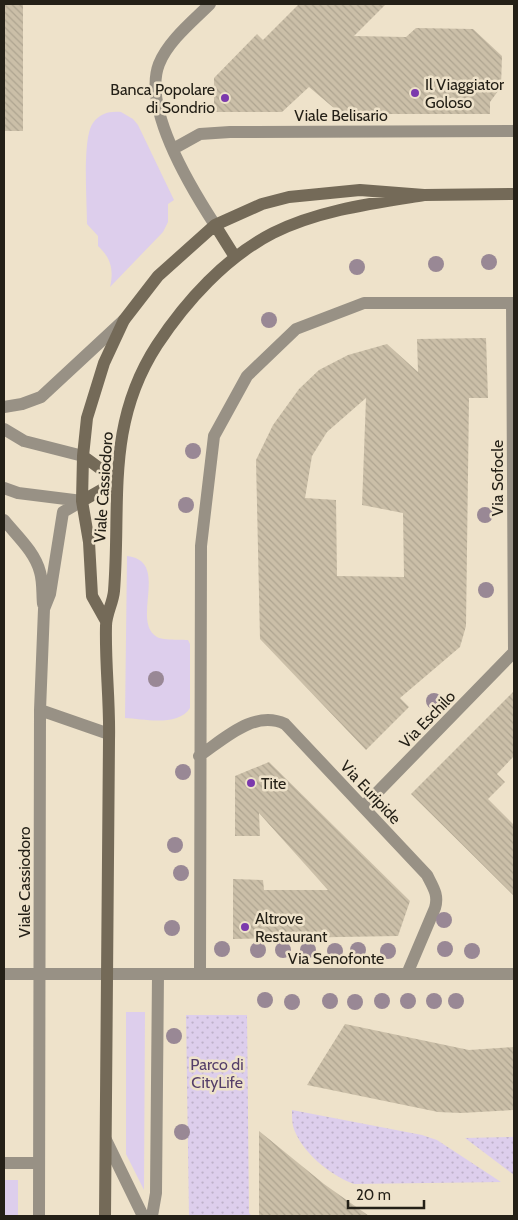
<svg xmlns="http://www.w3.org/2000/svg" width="518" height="1220" viewBox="0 0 518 1220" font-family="Cabin,sans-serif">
<defs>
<pattern id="park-dots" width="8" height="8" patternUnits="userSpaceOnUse" patternTransform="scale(1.25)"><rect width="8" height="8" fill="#ddceec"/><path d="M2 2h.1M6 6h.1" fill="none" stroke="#beb1ca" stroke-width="1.8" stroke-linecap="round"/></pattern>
<pattern id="building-back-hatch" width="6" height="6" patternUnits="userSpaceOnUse" patternTransform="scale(1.25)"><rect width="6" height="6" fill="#cbbfa8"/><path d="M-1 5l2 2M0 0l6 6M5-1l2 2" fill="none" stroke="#aea490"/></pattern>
</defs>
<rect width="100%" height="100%" fill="#eee2ca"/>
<!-- grass -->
<path fill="#ddceec" d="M121 112 133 119 138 125 174 200 168 204V222L163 232 110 287C114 270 111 258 98 246V236L87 224C87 203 82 137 93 123 100 113 110 111 121 112Z
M127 556C171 561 130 621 157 637 165 641 179 639 188 640L190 644V708C178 727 144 719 125 718Z
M126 1012H145L144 1190 126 1154Z
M4 1180H18V1215H4Z"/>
<!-- park -->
<path fill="url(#park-dots)" d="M186 1015H247L249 1213 252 1216H189Z
M292 1110 422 1135 437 1140 501 1182 354 1184C331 1176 300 1151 293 1126 292 1121 292 1115 292 1110Z
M514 1137V1175L465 1138Z"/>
<!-- building -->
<path fill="url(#building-back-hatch)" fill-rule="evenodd" d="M4 4H23V131H4Z
M299 4H386L354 36 406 37 416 28 473 29 502 56 501 87 490 102V114H341L309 87 282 112H214V78L257 34 263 40Z
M486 338 488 398H469L466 626 460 647 400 698 409 707 366 750 260 639 256 460 273 425 299 389 319 370 348 355 387 344 418 372 417 339ZM366 398 362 505 403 513 404 577 337 576 336 500 305 498 312 456 327 432Z
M514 691V756L497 774 505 782 488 799 514 825V896L411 794Z
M269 762 410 901 398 936 233 939V879L263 880 264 890H328L259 813 260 836H235V776Z
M345 1024 469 1050 514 1047V1110L461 1113 438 1112 307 1085Z
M259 1131 324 1184 369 1216H259Z"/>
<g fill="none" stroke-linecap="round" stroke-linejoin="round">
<!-- street -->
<path stroke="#989185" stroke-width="12" d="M210 4C193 21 168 41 159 64 142 108 191 188 215 225
M173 149 200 134 230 132 514 131
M512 303 514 652
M4 407 22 404 41 397 124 320
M4 429 24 441 83 456
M4 488 18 493 82 501
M4 520C17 536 35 552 40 572 43 582 42 594 43 604
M40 710 109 734
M199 756C223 740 254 709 285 724L427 875C433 887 439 895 435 908L407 974
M363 807 514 652
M4 974H514
M200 974 201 546 214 436 247 376 296 329 364 303H514
M106 1140 143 1216
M4 1163H39
M39 1216 40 710 44 609 50 594 63 512 82 501
M152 1216 156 1193 158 974"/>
<!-- secondary -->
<path stroke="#746a58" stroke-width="12" d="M215 225 235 257
M83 456 117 481
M82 501 117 481
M106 621 92 596 89 542 82 501 83 456 87 418 104 363 124 320 158 276 215 225 262 204 289 197 360 190 424 195 514 194
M105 1216C107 1058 107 899 109 740 110 702 105 664 106 626 106 614 113 603 114 591 121 502 105 425 157 345 186 301 226 257 273 233 319 210 374 203 424 195"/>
</g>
<!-- trees -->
<g fill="#998895">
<circle cx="489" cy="262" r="8"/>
<circle cx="436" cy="264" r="8"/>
<circle cx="357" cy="267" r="8"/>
<circle cx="269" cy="320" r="8"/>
<circle cx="193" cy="451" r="8"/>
<circle cx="186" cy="505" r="8"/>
<circle cx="485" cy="515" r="8"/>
<circle cx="486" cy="590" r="8"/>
<circle cx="156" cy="679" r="8"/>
<circle cx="434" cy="701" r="8"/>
<circle cx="183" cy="772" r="8"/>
<circle cx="175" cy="845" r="8"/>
<circle cx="181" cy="873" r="8"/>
<circle cx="444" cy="920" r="8"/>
<circle cx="172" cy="928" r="8"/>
<circle cx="222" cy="949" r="8"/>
<circle cx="445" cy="949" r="8"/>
<circle cx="258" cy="950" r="8"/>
<circle cx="283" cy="950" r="8"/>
<circle cx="308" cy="950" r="8"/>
<circle cx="358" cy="950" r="8"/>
<circle cx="335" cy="951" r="8"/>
<circle cx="388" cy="951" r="8"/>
<circle cx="472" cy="951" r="8"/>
<circle cx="265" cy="1000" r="8"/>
<circle cx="330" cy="1001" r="8"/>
<circle cx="382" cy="1001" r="8"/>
<circle cx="408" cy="1001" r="8"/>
<circle cx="434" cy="1001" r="8"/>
<circle cx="456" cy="1001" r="8"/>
<circle cx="292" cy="1002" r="8"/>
<circle cx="355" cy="1002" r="8"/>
<circle cx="174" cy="1036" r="8"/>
<circle cx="182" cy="1132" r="8"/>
</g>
<!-- markers -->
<g fill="#7b39ad" stroke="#eee2ca" stroke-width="2">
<circle cx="415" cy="93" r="5"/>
<circle cx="225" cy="98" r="5"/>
<circle cx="251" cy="783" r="5"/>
<circle cx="245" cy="927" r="5"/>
</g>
<g text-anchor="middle" stroke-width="5" stroke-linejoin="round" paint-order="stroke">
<!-- poi labels -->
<g font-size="16" fill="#242017" stroke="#eee2ca" text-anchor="start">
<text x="425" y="90">Il Viaggiator<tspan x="425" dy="18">Goloso</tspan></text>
<text x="215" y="95" text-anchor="end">Banca Popolare<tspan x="215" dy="18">di Sondrio</tspan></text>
<text x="261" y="789">Tite</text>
<text x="255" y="924">Altrove<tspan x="255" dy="18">Restaurant</tspan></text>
</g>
<!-- street labels -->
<g font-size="16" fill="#242017" stroke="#eee2ca">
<text x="341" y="121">Viale Belisario</text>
<text transform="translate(497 478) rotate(-90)" y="6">Via Sofocle</text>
<text transform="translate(103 487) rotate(-86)" y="6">Viale Cassiodoro</text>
<text transform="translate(427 719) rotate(-46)" y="6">Via Eschilo</text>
<text transform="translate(371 792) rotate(47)" y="6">Via Euripide</text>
<text transform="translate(24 882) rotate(-90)" y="6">Viale Cassiodoro</text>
<text x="336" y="964">Via Senofonte</text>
</g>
<!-- park labels -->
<g font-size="16" fill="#543e69" stroke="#eee2ca">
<text x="217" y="1070">Parco di<tspan x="217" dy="18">CityLife</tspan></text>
</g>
</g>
<!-- border -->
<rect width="518" height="1220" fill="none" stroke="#242017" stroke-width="10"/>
<!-- scale -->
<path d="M348 1200v8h76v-8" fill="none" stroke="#242017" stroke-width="2.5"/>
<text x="356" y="1200" font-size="15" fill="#242017" stroke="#eee2ca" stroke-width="4" paint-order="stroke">20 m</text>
</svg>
